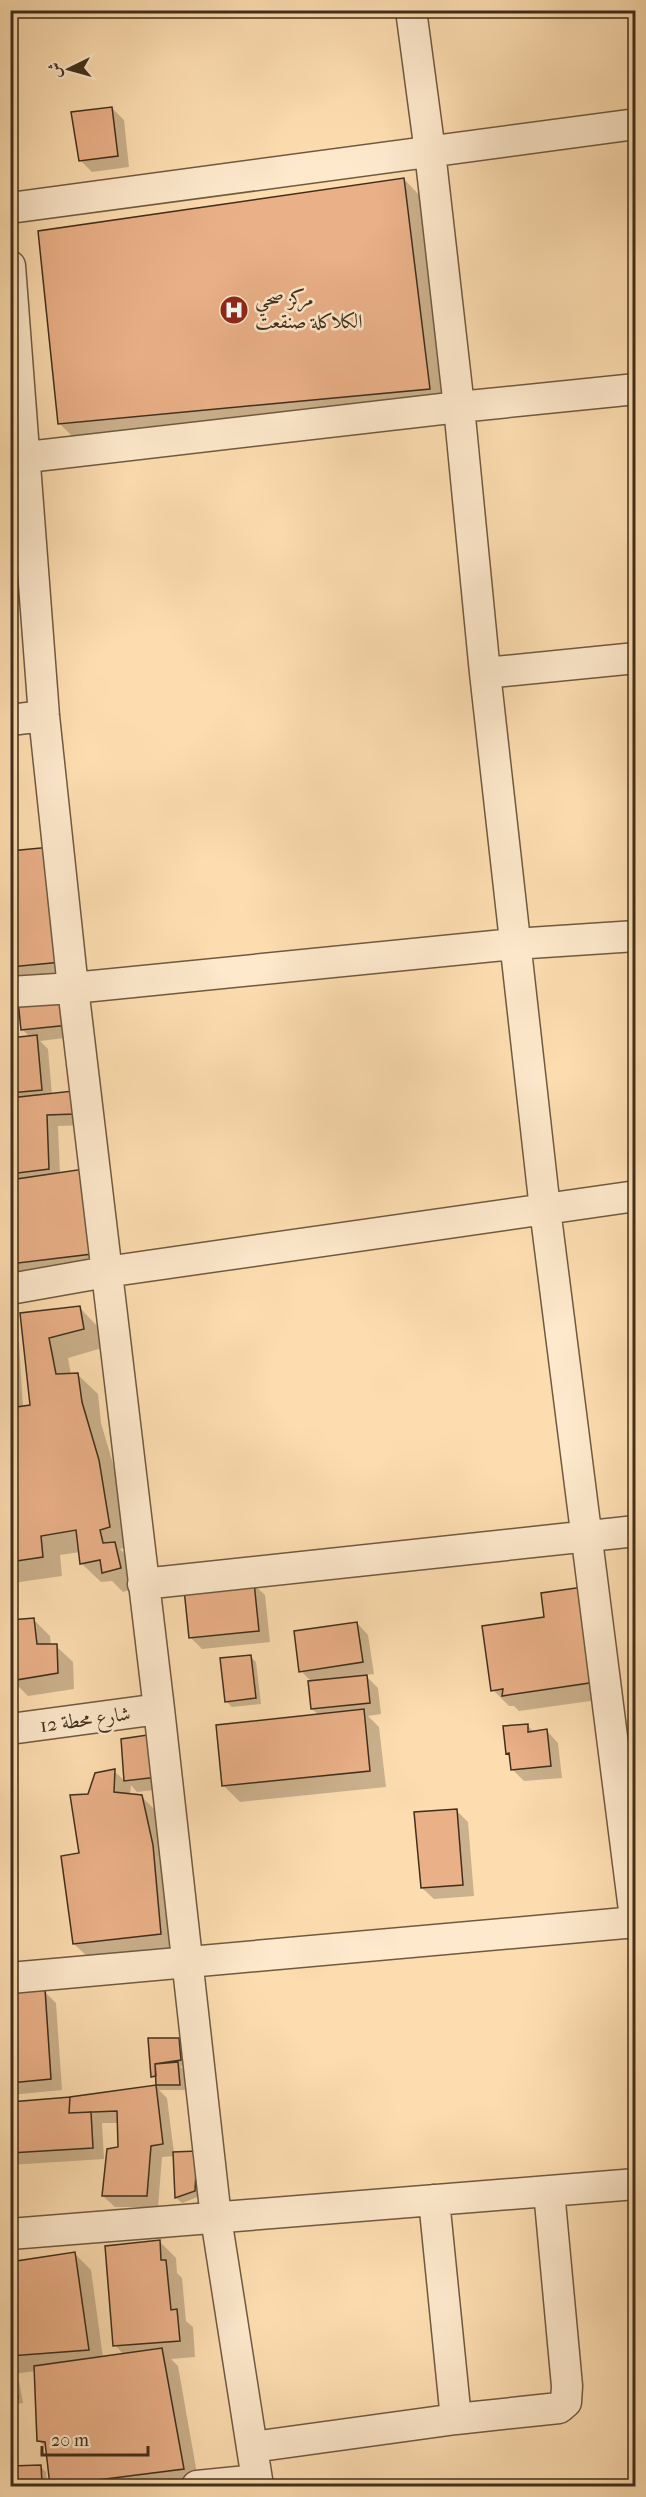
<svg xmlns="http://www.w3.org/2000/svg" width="646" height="2497" viewBox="0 0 646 2497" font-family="'IM FELL French Canon',Amiri,serif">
<rect width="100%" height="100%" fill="#fdddb0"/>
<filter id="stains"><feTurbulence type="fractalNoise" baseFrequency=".00333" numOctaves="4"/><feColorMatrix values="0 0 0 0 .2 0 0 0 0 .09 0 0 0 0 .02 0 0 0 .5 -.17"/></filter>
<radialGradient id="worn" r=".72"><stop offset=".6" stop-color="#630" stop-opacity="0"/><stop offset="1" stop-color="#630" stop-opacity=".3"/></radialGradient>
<!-- shadow -->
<path fill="#0003" d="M112 108 124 120 129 167 92 172 80 160Z
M404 179 423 199 449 408 79 443 60 424Z
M10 498 28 514 33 602 10 604Z
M10 853 78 978 10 984Z
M65 997 80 1036 40 1041 48 1049 52 1095 86 1125 58 1126 60 1174 108 1270 19 1281 10 1272V1039L30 1037 23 1030Z
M80 1308 99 1328 102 1348 68 1358 71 1375H78L98 1394 101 1423 118 1481 129 1547 120 1549 134 1563 140 1587 123 1592 112 1581 101 1582 81 1563 80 1552 60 1555 62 1576 13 1583 10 1580V1333L19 1342 23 1408 32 1407 22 1314Z
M253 1584 265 1595 270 1642 202 1649 191 1638Z
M10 1608 21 1621 34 1620 50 1636 51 1646H56L73 1662 74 1689 28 1696 12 1680Z
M546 1619 612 1698 519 1711 514 1706H509L493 1690Z
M357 1623 368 1635 374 1674 365 1675 378 1688 381 1714 368 1716 379 1727 386 1787 240 1802 224 1786 319 1715 312 1709V1682L301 1671Z
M250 1656 256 1662 261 1704 232 1707 226 1701Z
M527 1725 534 1732 547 1731 558 1743 562 1778 524 1781 513 1770 511 1757 507 1753Z
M123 1740 169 1788 137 1792 131 1785 130 1795 141 1796 158 1813 177 1950 91 1960 74 1944 80 1855 89 1796 114 1771 126 1782Z
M456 1810 468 1822 474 1896 434 1899 422 1888Z
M44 1991 56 2003 62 2090 10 2095V1993Z
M150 2040H178L184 2046 186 2066H180L184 2070 185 2090H159L167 2098 174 2153 196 2152 200 2196 182 2203 176 2198 174 2156 162 2157 158 2207H115L103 2196 120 2148 119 2123H102L104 2159 10 2165V2104L71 2098 158 2086V2081L153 2076Z
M160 2242 176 2258 177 2273 182 2278 186 2321 193 2327 195 2357 171 2359 178 2366 199 2485 53 2486 47 2449 38 2440 36 2371 12 2374 19 2381 23 2403 10 2405V2264L75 2254 91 2270 103 2358 124 2355 115 2345Z
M40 2466 46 2472 47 2486H10L11 2468Z"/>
<!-- building -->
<path fill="#eab088" stroke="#402e1b" stroke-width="1.5" d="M112 107 118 156 79 161 71 112Z
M404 178 430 389 58 424 38 231Z
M12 496 17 586 10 587V497Z
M51 847 62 962 10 967V851Z
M66 995 69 1025 21 1030 18 1001Z
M37 1035 42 1090 10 1093V1038Z
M73 1091 75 1114 47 1115 49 1169 10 1174V1098Z
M84 1169 92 1254 10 1264V1180Z
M80 1306 84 1329 49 1338 56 1374 78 1373 82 1402 99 1460 110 1527 100 1530 103 1543 115 1542 121 1568 102 1573 100 1560 80 1564 76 1530 41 1536 43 1557 10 1562V1408L30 1405 20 1313Z
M254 1582 259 1631 189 1638 184 1589Z
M583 1587 596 1682 502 1696 503 1689 491 1691 482 1626 544 1617 541 1593Z
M34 1618 37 1644H57L58 1673 10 1681V1620Z
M357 1622 363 1662 299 1672 294 1631Z
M251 1655 256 1698 225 1702 220 1658Z
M367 1675 370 1703 311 1709 308 1681Z
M364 1709 370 1771 222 1786 216 1725Z
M528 1724V1732L547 1729 551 1766 511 1770 509 1753 506 1754 503 1726Z
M154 1734 158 1777 124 1781 121 1739Z
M115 1769 114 1792 142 1795 153 1845 161 1934 73 1944 61 1856 79 1853 70 1795 88 1794 95 1773Z
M457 1809 463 1885 421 1888 414 1812Z
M45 1989 51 2079 10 2083V1991Z
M148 2038H179L181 2060 155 2064 156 2076 151 2077Z
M178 2062 180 2085H156L155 2064Z
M156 2085 163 2144 151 2146 147 2196H102L107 2149 118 2147 117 2111 69 2113 70 2097Z
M70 2097 69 2113 91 2112 93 2148 10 2153V2102Z
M197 2151 195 2191 175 2198 173 2152Z
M160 2240 161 2260H166L171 2310 177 2309 180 2341 113 2346 105 2246Z
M75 2252 89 2350 10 2356V2262Z
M162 2348 184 2469 50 2486 45 2442 37 2441 34 2366Z
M14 2373 18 2398 10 2399V2374Z
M41 2465 42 2483 10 2485V2466Z"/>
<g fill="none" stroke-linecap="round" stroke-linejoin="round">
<!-- minor casing -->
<g stroke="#6f5a40" stroke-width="33">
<path id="minor" d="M411 10 430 152 459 407 485 673 545 1209 636 1926
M10 208 636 124
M10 266 44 716 73 988 159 1709 216 2218 258 2486
M10 459 459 407 636 389
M485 673 636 658
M10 720 44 716
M10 992 73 988 514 944 636 936
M10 1289 106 1272 636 1196
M143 1584 636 1531
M10 1729 159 1709
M10 1978 636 1922
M434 2200 456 2419
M10 2234 636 2184
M253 2447 456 2419 559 2408 566 2402 567 2386 549 2191
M197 2486 257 2480"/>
</g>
<!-- minor -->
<use href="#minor" stroke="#fee9cc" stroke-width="30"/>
</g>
<!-- icons -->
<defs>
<g id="hospital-disc" transform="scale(1.5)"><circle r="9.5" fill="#8f2418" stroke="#fee9cc"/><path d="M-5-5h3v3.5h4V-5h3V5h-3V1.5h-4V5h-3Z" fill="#fff"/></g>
</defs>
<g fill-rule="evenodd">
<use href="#hospital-disc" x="234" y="310"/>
</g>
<g text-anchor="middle" stroke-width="5" stroke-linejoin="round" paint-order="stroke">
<!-- poi labels -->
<g font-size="20" fill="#402e1b" stroke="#fee9cc" text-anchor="start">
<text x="255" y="305">مركز صحي<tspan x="255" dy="23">الكلاكلة صنقعت</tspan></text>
</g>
<!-- street labels -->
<g font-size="20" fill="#402e1b" stroke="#fee9cc">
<text transform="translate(85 1719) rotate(-8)" y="7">شارع محطة 12</text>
</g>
</g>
<!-- margin -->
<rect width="646" height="2497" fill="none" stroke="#fdddb0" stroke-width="36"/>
<rect x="12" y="12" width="622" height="2473" fill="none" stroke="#402e1b" stroke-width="3"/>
<rect x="18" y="18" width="610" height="2461" fill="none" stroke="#402e1b" stroke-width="1.5"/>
<!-- north arrow -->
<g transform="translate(69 69) rotate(265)" stroke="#fee9cc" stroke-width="4.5" paint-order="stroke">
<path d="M0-4.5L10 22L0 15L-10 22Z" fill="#402e1b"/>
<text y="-9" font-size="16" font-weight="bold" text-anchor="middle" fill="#402e1b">ش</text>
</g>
<!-- scale -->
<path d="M42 2446v9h106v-9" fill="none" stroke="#402e1b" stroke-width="3"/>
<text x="51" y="2446" font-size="18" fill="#402e1b" stroke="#fee9cc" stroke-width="4.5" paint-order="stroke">20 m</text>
<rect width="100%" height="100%" filter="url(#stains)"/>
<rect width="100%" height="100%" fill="url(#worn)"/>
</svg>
